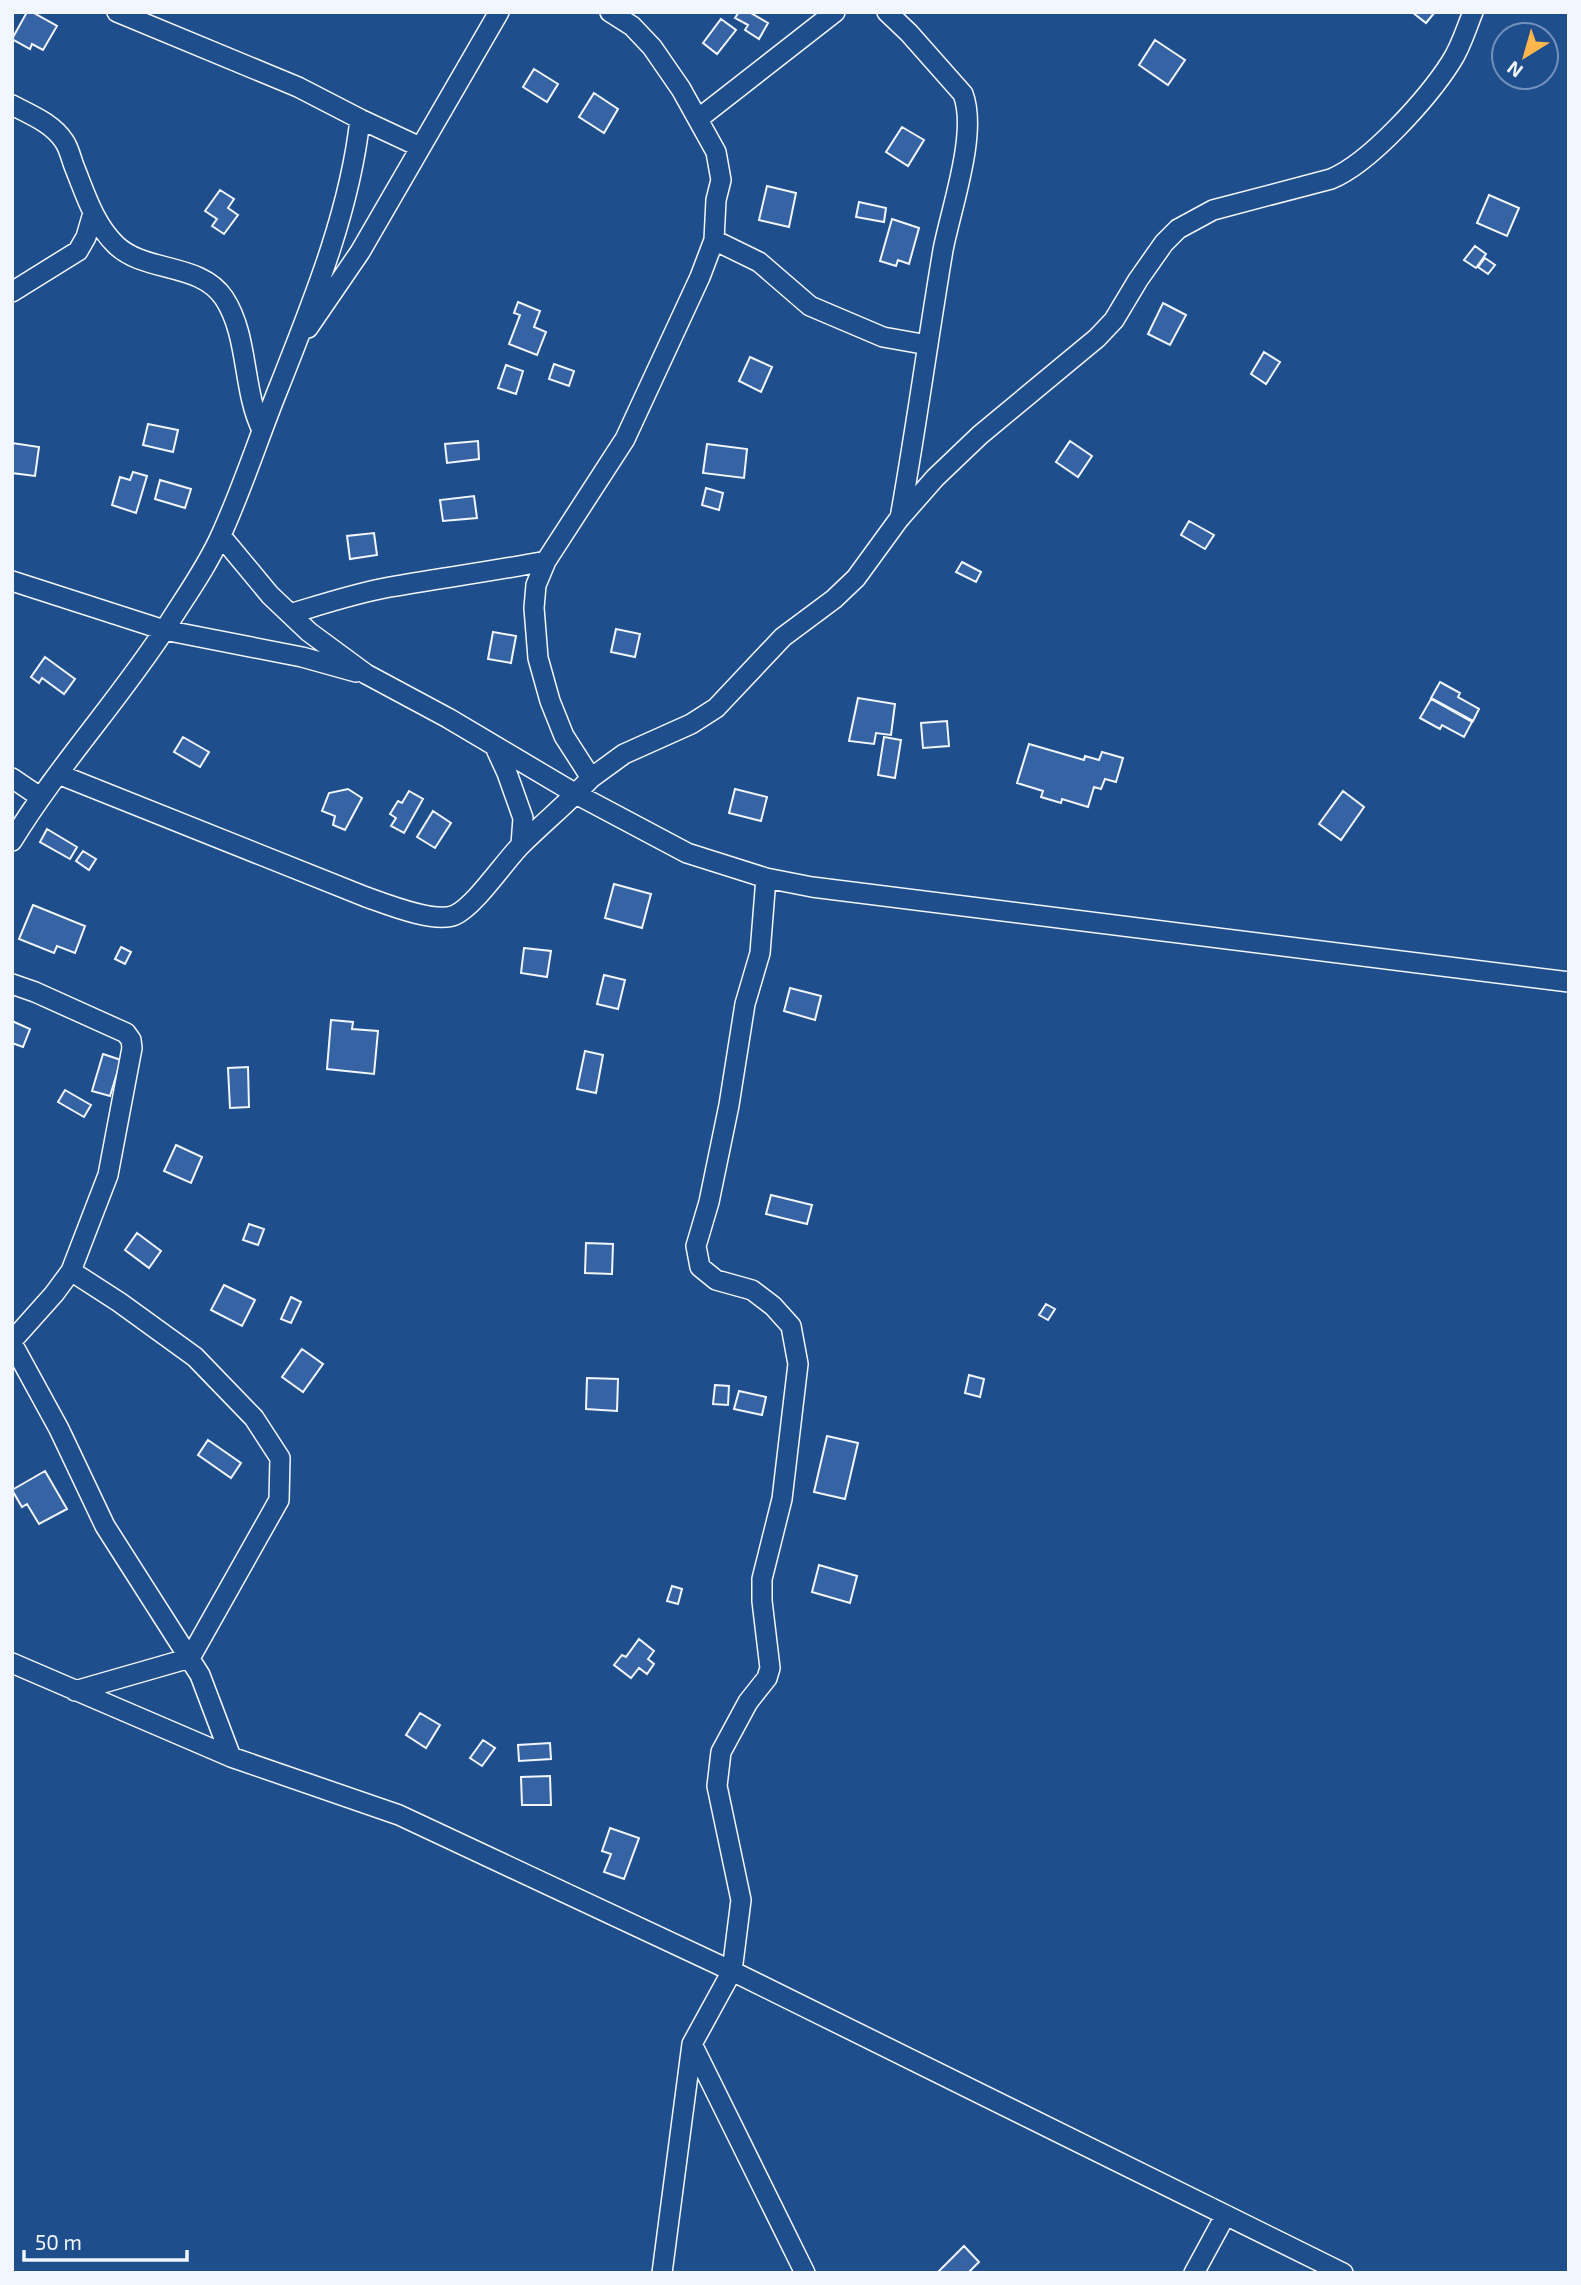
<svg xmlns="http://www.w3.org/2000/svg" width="1581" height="2285" viewBox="0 0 1581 2285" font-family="'Exo 2',sans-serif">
<rect width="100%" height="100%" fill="#1f4e8c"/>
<!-- building -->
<path fill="#3563a3" stroke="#f2f6ff" stroke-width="2" d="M27 12H32L57 26 43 50 32 44 30 49 12 39Z
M739 12H749L768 23 759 39 745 30 748 25 735 18Z
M1412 12H1435L1426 23Z
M721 19 736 30 717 54 703 43Z
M1155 40 1185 60 1168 85 1139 65Z
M534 69 558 84 547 102 523 87Z
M594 93 618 109 604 133 579 117Z
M902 127 924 140 908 166 886 152Z
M767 186 796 193 789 227 759 220Z
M220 190 234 199 228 208 238 215 224 234 212 226 217 219 205 211Z
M1489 195 1519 208 1507 236 1477 223Z
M859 202 886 208 884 222 856 217Z
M892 219 919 228 909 264 898 260 896 266 880 261Z
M1475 246 1486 254 1476 268 1464 260Z
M1485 258 1495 265 1488 274 1478 267Z
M518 302 540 311 534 327 546 332 537 355 509 344 520 315 514 313Z
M1163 303 1186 315 1170 345 1148 334Z
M1264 352 1280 362 1266 384 1251 374Z
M750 357 772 367 761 392 739 381Z
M554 364 574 371 569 386 549 379Z
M506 365 523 371 516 394 498 388Z
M148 424 178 430 173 452 143 445Z
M478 441 479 459 447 463 445 444Z
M1070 441 1092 456 1078 477 1056 462Z
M12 443 39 447 35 476 12 473Z
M707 444 747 449 744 478 703 473Z
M133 472 147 476 136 513 112 505 120 477 130 480Z
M160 480 191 489 185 508 155 499Z
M706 488 723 493 719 510 702 505Z
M474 496 477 518 443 521 440 500Z
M1189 521 1214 535 1205 549 1181 535Z
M374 533 377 555 350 559 347 536Z
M962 562 981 572 976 582 956 572Z
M616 629 640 634 635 657 611 652Z
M493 632 516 636 511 663 488 659Z
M45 657 75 679 64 694 42 678 39 683 31 677Z
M1440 682 1460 693 1458 697 1479 709 1473 721 1431 698Z
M858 698 895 704 891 735 876 733 874 744 849 741Z
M1431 699 1472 722 1464 737 1442 725 1440 729 1420 718Z
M947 721 949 746 923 748 921 723Z
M183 737 209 752 200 767 174 752Z
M884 737 901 740 895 778 878 775Z
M1029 744 1084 760 1085 756 1099 760 1102 752 1123 758 1116 782 1105 779 1101 789 1094 787 1088 807 1062 799 1061 803 1041 797 1043 791 1017 783Z
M348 789 362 798 345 830 333 825 335 816 322 811 329 793Z
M735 789 767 797 761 821 729 813Z
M409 791 423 799 404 833 391 826 396 818 390 814 398 801 402 803Z
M1343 791 1364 807 1341 840 1319 824Z
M433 811 451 823 435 848 417 837Z
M47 829 77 847 70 859 40 842Z
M83 851 96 859 89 870 76 861Z
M614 884 651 894 642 928 605 918Z
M33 905 85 926 75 953 57 946 54 953 19 939Z
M121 947 131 952 125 964 115 959Z
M524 948 551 951 547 977 521 973Z
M604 975 625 980 618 1009 597 1004Z
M790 988 821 996 815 1020 784 1011Z
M331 1020 353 1022 352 1029 378 1031 374 1074 327 1069Z
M12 1021 30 1029 23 1047 12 1043Z
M585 1051 603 1055 596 1093 577 1089Z
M103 1054 121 1060 110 1096 92 1091Z
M248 1067 249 1107 230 1108 228 1068Z
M65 1090 91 1105 84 1117 58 1102Z
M176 1145 202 1157 191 1183 164 1171Z
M771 1195 812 1205 807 1224 766 1214Z
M249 1224 264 1229 258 1245 243 1240Z
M137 1233 161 1251 149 1268 125 1250Z
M586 1243 613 1244 612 1274 585 1273Z
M224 1285 255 1300 242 1326 211 1310Z
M291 1297 301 1302 291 1323 281 1319Z
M1046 1304 1055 1309 1048 1320 1039 1315Z
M302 1349 323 1364 303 1392 282 1377Z
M969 1375 984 1379 980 1397 965 1393Z
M587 1378 618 1379 617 1411 586 1409Z
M715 1385 729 1386 728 1405 713 1404Z
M739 1391 766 1397 762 1415 734 1409Z
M827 1436 858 1443 845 1499 814 1492Z
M208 1440 241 1463 231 1478 198 1455Z
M45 1471 67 1509 39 1524 27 1504 22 1507 12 1490Z
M819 1565 857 1576 850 1603 812 1592Z
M672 1586 682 1589 678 1604 667 1601Z
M639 1639 654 1651 648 1659 654 1664 647 1674 639 1668 631 1678 614 1665 622 1655 626 1657Z
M420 1713 440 1725 426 1748 406 1735Z
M483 1740 495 1748 482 1766 470 1758Z
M550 1743 551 1759 519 1761 518 1745Z
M550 1776 551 1805H522L521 1777Z
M610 1828 639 1838 624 1879 604 1872 611 1854 602 1851Z
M964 2246 979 2262 968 2273H937Z"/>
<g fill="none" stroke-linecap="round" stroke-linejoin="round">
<!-- minor casing -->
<g stroke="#f2f6ff" stroke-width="22">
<path id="minor" d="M887 12 909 33 963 94C978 133 951 208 943 250 928 339 916 429 900 518
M12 105C31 115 52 123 64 141 69 148 71 158 74 166 85 193 94 224 116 245 145 273 200 262 224 298 249 336 242 389 262 430
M360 119 420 147
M698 119 835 12
M714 240 759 262 810 306 883 337 928 345
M12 292 78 251 86 237 93 213
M308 328 360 252 499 12
M221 536 270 595 290 614 309 632 366 674 448 718 576 794 687 853 766 878 812 887 1569 982
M12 581 164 630 302 657 356 672
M290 614C323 604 356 593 390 587 442 578 494 571 546 561
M495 747 507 773 523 818 521 845
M58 774 366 897C386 904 435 924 455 915 475 906 504 862 521 845 544 822 569 802 591 778L564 736 550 701 538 658 534 608 536 585 546 561 625 439 700 277 714 240 716 200 721 180 716 152 681 89 652 47 632 26 610 12
M12 778 40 797
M591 778 624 754 691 724 716 708 783 637 834 599 856 578 899 519 935 478 980 435 1097 338 1114 320 1138 280 1164 243 1178 229 1213 210 1331 179C1370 163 1428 98 1451 62 1461 47 1466 29 1473 12
M12 841C58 766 119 700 167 626 185 597 207 567 221 535 243 487 259 436 279 387 313 301 350 211 360 119L298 87 117 12
M12 984 35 992 126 1033 131 1040 132 1048 108 1175 71 1271 54 1294 12 1341
M71 1271 119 1302 195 1357 254 1418 280 1458 279 1500 190 1658 75 1691
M12 1343 59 1429 105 1526 200 1675 231 1757
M12 1663 231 1757 399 1815 732 1971 1343 2273
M692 2044 805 2273
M662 2273 692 2044 732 1971 741 1900 717 1786 721 1752 748 1702 767 1678 770 1668 762 1601V1579L782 1499 798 1364 791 1326 773 1306 752 1290 716 1280 700 1267 696 1246 709 1202 729 1105 745 1004 760 953 766 878
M1194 2273 1225 2216"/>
</g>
<!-- minor -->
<use href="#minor" stroke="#1f4e8c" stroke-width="19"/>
</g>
<!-- border -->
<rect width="1581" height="2285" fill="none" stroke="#f2f6ff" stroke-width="28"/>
<!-- north arrow -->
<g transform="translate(1525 56) rotate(217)"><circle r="33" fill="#1f4e8c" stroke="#7391ba" stroke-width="2"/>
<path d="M0-5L12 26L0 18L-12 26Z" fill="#ffb74d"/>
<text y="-10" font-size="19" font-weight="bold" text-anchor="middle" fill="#f2f6ff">N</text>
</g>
<!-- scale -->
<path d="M24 2250v10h163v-10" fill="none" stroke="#f2f6ff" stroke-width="3.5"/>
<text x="35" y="2250" font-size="21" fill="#f2f6ff" stroke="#1f4e8c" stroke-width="5" paint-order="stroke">50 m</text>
</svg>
